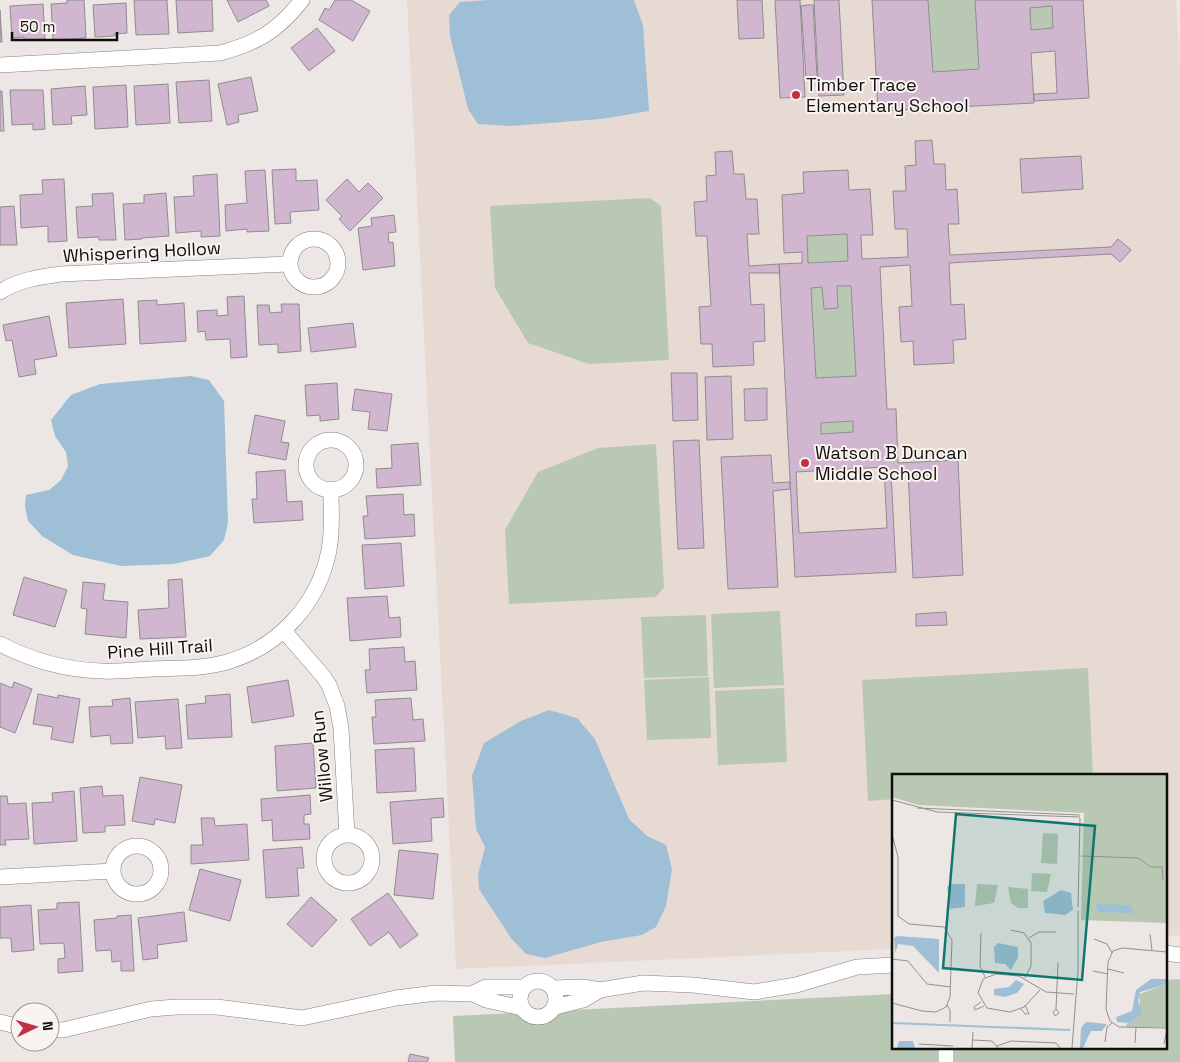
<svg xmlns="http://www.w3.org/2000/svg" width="1180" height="1062" viewBox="0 0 1180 1062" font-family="'Space Grotesk',sans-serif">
<rect width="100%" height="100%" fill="#ece7e4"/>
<!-- built -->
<path fill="#e7dad3" d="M407 0H1176L1180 70V935L1166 936V776H894V949L456 969Z"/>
<!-- green -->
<path fill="#b8c8b3" d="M928 0H975L979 69 933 72Z
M1052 6 1053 28 1031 30 1030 8Z
M650 198 661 206 669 360 589 364 528 343 495 288 490 206Z
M847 234 848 261 808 263 807 236Z
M837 286H851L856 376 816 378 811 288 822 287 824 309 838 308Z
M853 421V432L821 434V423Z
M656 444 664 587 656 597 509 604 505 530 538 472 598 448Z
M780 611 784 685 714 688 711 614Z
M706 615 708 676 644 678 641 617Z
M1088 668 1093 776H894V799L868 801 862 680Z
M709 677 711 738 647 740 644 680Z
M784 688 787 762 718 765 715 691Z
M1180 979V1062H455L453 1016 894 994V1048H1166V980Z"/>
<!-- water -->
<path fill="#9fbfd6" d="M489 0H634L643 25 649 111 601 119 511 126 478 124 468 109 450 36 449 15 460 2Z
M191 376 209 380 224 401 228 523 224 540 210 556 174 564 121 566 73 555 42 536 28 521 25 506 26 495 49 490 61 480 68 466 66 452 55 436 51 420 71 395 100 384Z
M549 710 577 718 595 739 629 819 647 836 666 845 672 869 666 906 656 927 642 935 601 942 545 958 526 954 511 938 479 889 478 875 485 847 476 829 472 776 484 743 521 721Z"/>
<!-- building -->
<path fill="#d1b6d0" stroke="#8f8c8f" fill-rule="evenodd" d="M67 0H84L86 38 53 40 51 4 67 3Z
M134 0H167L169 34 136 35Z
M176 0H212L213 31 178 33Z
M227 0H266L269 6 238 22Z
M335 0H351L370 11 353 41 319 20 325 8 329 10Z
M737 0H762L764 38 739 39Z
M775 0H800L805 97 780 98Z
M814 0H839L844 95 819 96Z
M872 0H928L933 72 979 69 975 0H1083L1089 98 1034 101V94L1057 93 1055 51 1031 53 1034 103 878 111ZM1052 6 1053 28 1031 30 1030 8Z
M126 3 127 33 114 34 115 36 95 37 93 5Z
M43 4 45 39 24 40V37L12 38 10 6Z
M807 5H813L817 77 806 78 801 6Z
M0 10 2 42H0Z
M317 28 335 51 309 71 291 48Z
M251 77 258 111 238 115 239 122 227 125 218 84Z
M209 80 212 121 179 123 176 82Z
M168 84 170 123 136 125 134 86Z
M126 85 128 127 95 129 93 87Z
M85 86 87 115 71 116 72 124 53 125 51 89Z
M10 90H43L45 129 33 130V124L12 125Z
M0 91H2L4 131H0Z
M932 140 934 164H945L946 190 957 189 959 224H948L950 255 1111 247 1118 239 1131 250 1120 262 1111 254 949 263 951 305 964 304 966 339 953 340 954 363 914 365 913 341 901 342 899 307 912 306 910 265 880 267 887 409H896L898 463 958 460 963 575 913 578 908 470 891 471 896 572 795 577 779 264 802 263V252L784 253 782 195 804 193 803 172 848 170 849 190 870 189 873 235H861L862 259 908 257 907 229H895L893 191H906L905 166 916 165 915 141ZM847 234 848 261 808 263 807 236ZM837 286H851L856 376 816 378 811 288 822 287 824 309 838 308ZM853 421V432L821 434V423ZM884 467 887 528 799 533 796 472Z
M732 151 734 174H744L746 199H757L759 234H747L749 266 779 264 780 273H749L751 305 764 304 765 341 753 342 754 365 713 367 712 344H701L699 307 711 306 707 236H696L694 202 707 201 706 176 716 175 715 152Z
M1081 156 1083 189 1022 193 1020 159Z
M296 169V181L317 180 319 210 290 212 291 223 275 224 272 170Z
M265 170 269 231 247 232V229L226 231 225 205 247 203 245 171Z
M217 174 220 236 201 237V231L176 233 174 197 194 196 193 176Z
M64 179 67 241 48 242V226L21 228 20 195 43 194 42 180Z
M347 179 359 192 368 183 383 198 350 231 339 219 342 216 326 200Z
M113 193 116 240H99V237L78 238 76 207 93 206 92 194Z
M166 193 169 236 142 238V239L125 240 123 204 144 203V195Z
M14 206 17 245H0V207Z
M394 215 396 232 388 233 389 243 393 242 395 266 363 270 358 228 372 226 371 218Z
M244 296 247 357 231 358 230 339 206 340 205 331 198 332 197 311 217 310V316L228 315 227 297Z
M123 299 126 344 69 348 66 303Z
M157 300V305L184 303 186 341 140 344 138 301Z
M281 304H299L301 351 278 353V344L259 345 257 305H269L270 313 282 312Z
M49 316 57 356 34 360 36 374 19 377 12 340 6 341 3 325Z
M353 323 356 347 311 352 308 328Z
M671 373H697L698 420 673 421Z
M731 376 733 439 707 440 705 377Z
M337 383 339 419 320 421V415L307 416 305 385Z
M767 388V420L745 421 744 389Z
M355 389 392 394 387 431 368 429 370 412 352 410Z
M255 415 285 421 281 442 289 443 286 460 248 453Z
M699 440 704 548 678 549 673 441Z
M418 443 421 485 377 488 376 469 392 468 391 445Z
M771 455 773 483 790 482V489L773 491 778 587 728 589 721 457Z
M285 470 287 502 302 501 303 520 254 523 252 499H257L256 472Z
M403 494 404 515 414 514 415 536 365 539 363 516H368L366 496Z
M401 543 404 586 365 589 362 545Z
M24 577 67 590 55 627 13 615Z
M182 579 186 637 140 639 138 610 169 608 168 580Z
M83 582 105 584 103 600 128 602 126 638 85 634 87 609 81 608Z
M387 596 389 618 400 617 401 637 350 641 347 598Z
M946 612 947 625 916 626V614Z
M404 647 405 662 415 661 417 690 367 693 365 670H370L369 649Z
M288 680 294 716 252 723 247 687Z
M14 682 32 689 15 733 0 727V683L12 688Z
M38 694 58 698V695L80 699 73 743 51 739 53 727 33 724Z
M230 694 232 737 188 739 186 705 206 703 205 696Z
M130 698 133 743 111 744 110 735 91 737 89 707 113 706 112 700Z
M411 698 413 720 423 719 425 741 374 744 372 717H376L375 700Z
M178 699 182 748 166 749 165 736 138 738 135 702Z
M313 743 316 788 277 791 275 746Z
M414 748 416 791 377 793 375 750Z
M140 777 182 785 175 823 155 819 154 825 132 821Z
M102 786 103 796 123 795 125 825 105 826V832L83 833 80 788Z
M74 791 77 841 34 844 32 803 53 802 52 793Z
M310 795 311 814 304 815V824H309L310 839 273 841 272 820 262 821 261 799Z
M0 796H7L8 804 26 803 29 839 5 840 6 845H0Z
M443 798 444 817 431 818 432 841 393 844 390 802Z
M201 818H214L215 826 247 824 249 860 191 864V845H203Z
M302 847 304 868H297L299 896 266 898 263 850Z
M399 850 438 854 433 899 394 895Z
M200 869 241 880 230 921 189 910Z
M388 893 418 935 400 948 389 932 370 946 351 919Z
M311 897 337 920 312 947 287 924Z
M79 902 83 971 58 973V959L65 958 64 943 40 944 38 910 57 909V903Z
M31 905 34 950 12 952 11 938H0V907Z
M184 912 187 941 157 945 158 958 143 960 138 918Z
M131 915 134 971H121V961L112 962 111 950 96 951 94 920 117 918V916Z
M410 1054 429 1058 427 1062H408Z"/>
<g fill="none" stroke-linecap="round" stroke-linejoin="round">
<!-- minor casing -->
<g stroke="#86817e" stroke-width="16">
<path id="minor" d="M0 65 220 53C257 43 278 31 302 0
M290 263a24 24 0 1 1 48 0a24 24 0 1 1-48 0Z
M0 292C18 280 39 277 61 274L289 264
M306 465a25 25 0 1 1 50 0a25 25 0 1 1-50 0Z
M284 631 323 676 329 685 337 706 341 728 347 835
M0 644C33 661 65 670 102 671 118 672 135 670 151 669 176 668 203 669 227 662 279 647 319 603 329 550 333 530 331 510 331 489
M324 859a24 24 0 1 1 48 0a24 24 0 1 1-48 0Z
M113 870a24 24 0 1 1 48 0a24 24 0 1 1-48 0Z
M0 877 113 871
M1166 953 1180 955
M520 999a18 18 0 1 1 36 0a18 18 0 1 1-36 0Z
M553 988 583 987 600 990 643 983 693 985 754 992 796 985 857 967 894 965
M471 994 486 987H525
M555 1007 583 1000 600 990
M0 1022 20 1027
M50 1030H63L151 1009 176 1007H217L302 1018 396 998 436 993 473 994 486 1000 522 1008
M946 1048V1062"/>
</g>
<!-- minor -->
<use href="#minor" stroke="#fff" stroke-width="15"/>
</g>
<!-- markers -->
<g fill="#c13146" stroke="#faf4f1" stroke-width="2">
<circle cx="796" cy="95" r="5"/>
<circle cx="805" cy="463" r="5"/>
</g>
<g text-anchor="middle" stroke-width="4" stroke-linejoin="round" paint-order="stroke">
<!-- poi labels -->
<g font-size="18" fill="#100e0d" stroke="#faf4f1" text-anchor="start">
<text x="806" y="91">Timber Trace<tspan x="806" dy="21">Elementary School</tspan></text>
<text x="815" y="459">Watson B Duncan<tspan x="815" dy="21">Middle School</tspan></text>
</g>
<!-- street labels -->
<g font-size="18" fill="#100e0d" stroke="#faf4f1">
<text transform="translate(142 252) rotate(-3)" y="6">Whispering Hollow</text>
<text transform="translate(160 649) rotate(-4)" y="6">Pine Hill Trail</text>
<text transform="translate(322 756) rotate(-96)" y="6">Willow Run</text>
</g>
</g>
<!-- overview -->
<g transform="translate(892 774)">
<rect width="275" height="275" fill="#ece7e4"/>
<path d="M0 1H275V149L189 146 192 39 26 31 0 23ZM151 59 166 60 165 90 149 89ZM140 99 159 100 155 118 139 117ZM85 110 106 111 102 129 83 132ZM116 113 136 115V134H126L119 129ZM275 210V253H233L248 232 247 220Z" fill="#b8c8b3"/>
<path d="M61 110H73V133L58 135 55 113ZM169 116 179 119 181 136 173 141 153 139 151 127ZM204 130 239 131 241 139 206 138ZM5 162 47 165V199L21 172 6 170 3 179 2 164ZM106 169 126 173V184L119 196 113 190 103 189 102 173ZM259 205H275V210L248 218 246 227 250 238 247 242 238 249 225 248 224 243 240 237 244 216ZM124 206 132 210 125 219 113 223 102 221V215L117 213ZM0 248 179 255 178 257 0 250ZM194 248 215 250 210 257H199L191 274H188L189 254ZM7 267H21L23 274H5Z" fill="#9fbfd6"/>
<path fill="none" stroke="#94908e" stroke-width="1" d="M0 26 45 38 188 43M25 34 188 41M0 60 6 83V142L17 150 52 153 60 166 58 223 54 233 44 238 30 237 0 229M189 82 246 84 259 93H270L271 106M186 133 188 44M119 156 132 159 139 169V192L133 204M89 159 88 192 93 203M258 160 260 176M137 164 147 158H164M202 165 215 170 220 179M275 178 230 174 221 177 216 188 214 235 218 247 227 253 275 254M0 185 16 187 35 210 59 213M216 195 232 199M201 197 216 200M148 216 132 233 118 238 95 234 86 219 91 205 104 200 127 202 154 218 182 220M89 228 82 233 83 236 92 232M55 231 58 236V248M129 235 133 240H137L133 231M164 235 161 238 163 242 167 239 164 235 166 189M81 266 100 267 106 274M213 268 215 253 220 249M243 269 244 253M27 270 61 272M272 270 275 255M105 272 119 267 164 269 168 274M80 274 81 258M180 274 186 197V137"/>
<path fill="#0f766e" fill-opacity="0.15" stroke="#0f766e" stroke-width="2.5" d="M64 40 203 52 190 206 51 194Z"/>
<rect width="275" height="275" fill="none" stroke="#100e0d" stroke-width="2.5"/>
</g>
<!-- north arrow -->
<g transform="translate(35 1027) rotate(85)"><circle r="24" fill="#faf4f1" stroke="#9c9896"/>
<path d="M0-4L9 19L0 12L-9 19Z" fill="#c13146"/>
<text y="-8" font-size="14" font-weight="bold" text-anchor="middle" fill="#100e0d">N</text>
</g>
<!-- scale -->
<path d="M12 32v8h105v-8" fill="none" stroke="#100e0d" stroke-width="2.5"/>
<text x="20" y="32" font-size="15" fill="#100e0d" stroke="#faf4f1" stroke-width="4" paint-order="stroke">50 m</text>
</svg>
